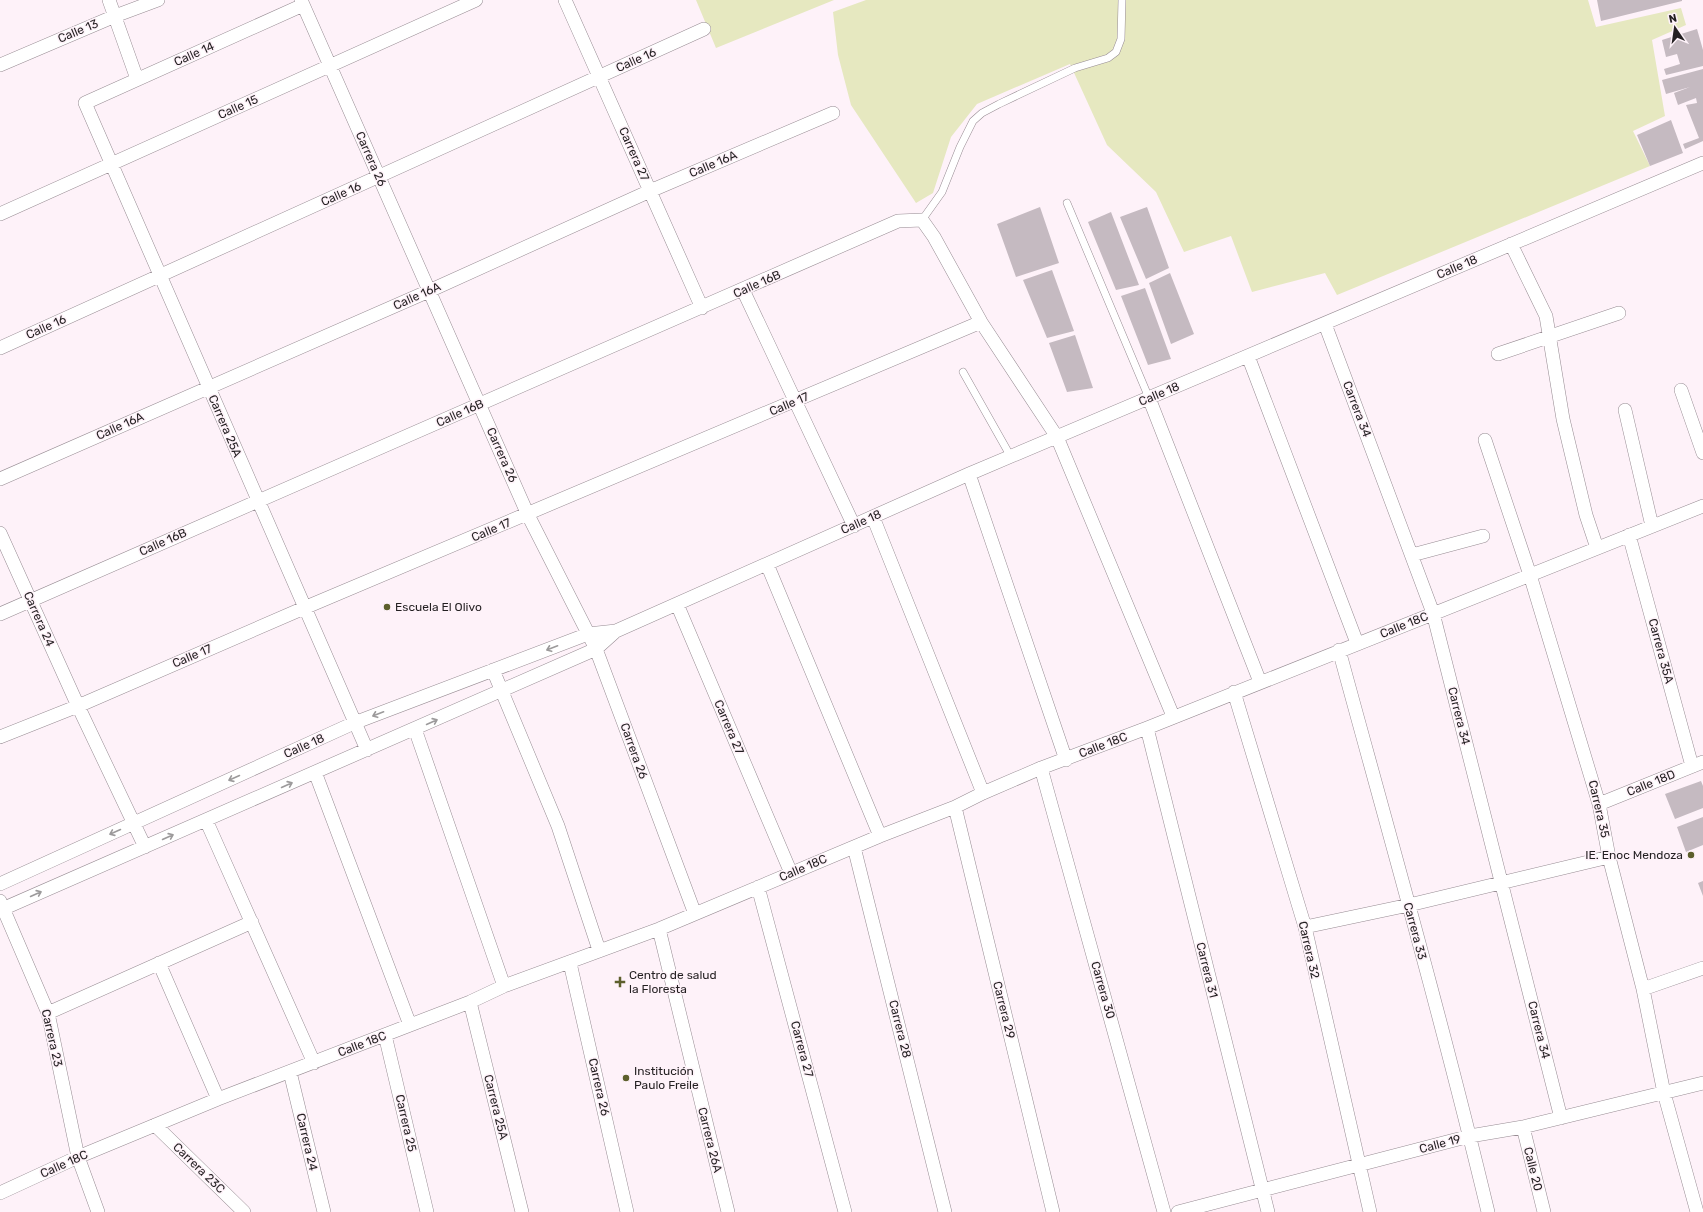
<svg xmlns="http://www.w3.org/2000/svg" width="1703" height="1212" viewBox="0 0 1703 1212" font-family="Rubik,sans-serif">
<rect width="100%" height="100%" fill="#fef2f9"/>
<!-- green -->
<path fill="#e6e8c0" d="M696 0H834L716 48Z
M866 0H1588L1596 27 1681 8 1686 25 1652 40 1665 116 1633 131 1650 166 1337 295 1325 273 1252 292 1231 236 1184 252 1156 192 1107 145 1070 64 977 104 951 137 933 193 916 203 851 105 838 55 833 12Z"/>
<!-- building -->
<path fill="#c5bac1" d="M1597 0H1682V1L1601 21Z
M1697 29 1703 50V66L1666 75 1664 69 1680 64 1677 54 1666 57 1662 40Z
M1703 69V141L1685 149 1683 144 1699 138 1686 105 1697 103 1696 98 1678 105 1674 93 1690 87 1666 94 1662 80Z
M1671 120 1683 153 1650 166 1637 135Z
M1040 207 1059 263 1016 277 997 224Z
M1147 207 1169 268 1146 279 1120 217Z
M1111 212 1139 285 1116 290 1088 222Z
M1052 270 1074 331 1047 338 1023 280Z
M1170 273 1194 334 1171 344 1149 283Z
M1145 288 1171 359 1148 365 1121 296Z
M1075 335 1093 388 1067 392 1049 343Z
M1701 781 1703 786V808L1675 819 1665 794Z
M1703 817V845L1686 852 1677 827Z
M1703 881V896L1698 883Z"/>
<g fill="none" stroke-linecap="round" stroke-linejoin="round">
<!-- lane casing -->
<g stroke="#978c93" stroke-width="8">
<path id="lane" d="M1067 203 1149 398
M922 220 942 192 960 147 973 121 982 113 999 104 1075 68 1108 58 1116 52 1121 39 1122 0
M963 372 1011 457"/>
</g>
<!-- street casing -->
<g stroke="#978c93" stroke-width="14">
<path id="street" d="M109 0 137 79
M301 0 528 515 596 649 695 914
M565 0 702 308
M303 5 85 103 367 750
M0 65 115 16 158 0
M0 214 476 0
M1511 244 1546 316 1563 419 1586 515 1597 548
M743 290 854 526
M1325 324 1433 613 1561 1118
M0 348 704 29
M1498 354 1619 313
M1248 356 1357 643
M1681 390 1703 453
M1149 398 1260 682
M1625 410 1652 526
M1485 440 1530 575 1599 804 1609 857 1643 989 1664 1093 1697 1212
M969 474 1066 760
M0 479 429 291 650 191 833 113
M873 517 983 793
M0 533 78 706 145 847
M1629 535 1692 766
M1412 555 1483 536
M767 564 880 836
M677 604 791 873
M0 614 898 221 922 220 934 237 981 322 1057 437 1173 716
M1339 650C1390 837 1443 1024 1488 1212
M493 670 558 826 599 950
M1234 692 1305 927 1370 1212
M1147 728 1268 1212
M415 729 504 986
M0 737 78 706 304 608 981 322
M1041 768 1164 1212
M315 772 410 1025
M1599 804 1703 762
M955 807 1053 1212
M206 820 314 1063
M854 847 945 1212
M0 884 354 723 588 634 616 631 969 474 1703 163
M758 887 845 1212
M0 901 48 1013 78 1157 98 1212
M0 910 596 649 616 631
M1305 927 1409 905 1609 857
M659 929 728 1212
M159 963 218 1099
M570 963 627 1212
M1643 989 1703 968
M470 1002 522 1212
M48 1013 252 922
M385 1035 427 1212
M290 1072 324 1212
M155 1125 244 1212
M1523 1127 1544 1212
M0 1193 78 1157 218 1099 470 1002 504 986 659 929 880 836 955 807 983 793 1041 768 1147 728 1703 506
M1178 1212 1470 1136 1523 1127 1703 1083"/>
</g>
<!-- lane -->
<use href="#lane" stroke="#fff" stroke-width="7"/>
<!-- street -->
<use href="#street" stroke="#fff" stroke-width="13"/>
</g>
<!-- one-way arrows -->
<defs><path id="oneway-shaft" d="M-6 0H5M1.5-3L5.5 0L1.5 3" fill="none" stroke-width="1.6" stroke-linecap="round" stroke-linejoin="round"/></defs>
<g stroke="#9c9a9b">
<use href="#oneway-shaft" transform="translate(552 648) rotate(159)"/>
<use href="#oneway-shaft" transform="translate(378 714) rotate(159)"/>
<use href="#oneway-shaft" transform="translate(432 722) rotate(-24)"/>
<use href="#oneway-shaft" transform="translate(234 778) rotate(156)"/>
<use href="#oneway-shaft" transform="translate(287 785) rotate(-24)"/>
<use href="#oneway-shaft" transform="translate(115 832) rotate(156)"/>
<use href="#oneway-shaft" transform="translate(168 837) rotate(-24)"/>
<use href="#oneway-shaft" transform="translate(36 894) rotate(-24)"/>
</g>
<!-- markers -->
<g fill="#5d5f2c" stroke="#fef2f9" stroke-width="1.5">
<circle cx="387" cy="607" r="4"/>
<circle cx="1691" cy="855" r="4"/>
<path d="M618 976h4v4h4v4h-4v4h-4v-4h-4v-4h4z"/>
<circle cx="626" cy="1078" r="4"/>
</g>
<g text-anchor="middle" stroke-width="3" stroke-linejoin="round" paint-order="stroke">
<!-- street labels -->
<g font-size="12" fill="#231f21" stroke="#fef2f9">
<text transform="translate(78 31) rotate(-23)" y="4">Calle 13</text>
<text transform="translate(194 54) rotate(-24)" y="4">Calle 14</text>
<text transform="translate(636 60) rotate(-24)" y="4">Calle 16</text>
<text transform="translate(238 107) rotate(-24)" y="4">Calle 15</text>
<text transform="translate(634 154) rotate(66)" y="4">Carrera 27</text>
<text transform="translate(371 159) rotate(66)" y="4">Carrera 26</text>
<text transform="translate(713 164) rotate(-23)" y="4">Calle 16A</text>
<text transform="translate(341 194) rotate(-24)" y="4">Calle 16</text>
<text transform="translate(1457 267) rotate(-23)" y="4">Calle 18</text>
<text transform="translate(757 284) rotate(-24)" y="4">Calle 16B</text>
<text transform="translate(417 296) rotate(-24)" y="4">Calle 16A</text>
<text transform="translate(46 327) rotate(-24)" y="4">Calle 16</text>
<text transform="translate(1159 394) rotate(-23)" y="4">Calle 18</text>
<text transform="translate(789 404) rotate(-23)" y="4">Calle 17</text>
<text transform="translate(1357 409) rotate(69)" y="4">Carrera 34</text>
<text transform="translate(460 413) rotate(-24)" y="4">Calle 16B</text>
<text transform="translate(120 426) rotate(-24)" y="4">Calle 16A</text>
<text transform="translate(225 426) rotate(67)" y="4">Carrera 25A</text>
<text transform="translate(502 455) rotate(66)" y="4">Carrera 26</text>
<text transform="translate(861 522) rotate(-24)" y="4">Calle 18</text>
<text transform="translate(491 530) rotate(-23)" y="4">Calle 17</text>
<text transform="translate(163 542) rotate(-24)" y="4">Calle 16B</text>
<text transform="translate(39 619) rotate(66)" y="4">Carrera 24</text>
<text transform="translate(1404 625) rotate(-22)" y="4">Calle 18C</text>
<text transform="translate(1661 651) rotate(75)" y="4">Carrera 35A</text>
<text transform="translate(192 656) rotate(-23)" y="4">Calle 17</text>
<text transform="translate(1459 716) rotate(76)" y="4">Carrera 34</text>
<text transform="translate(729 727) rotate(67)" y="4">Carrera 27</text>
<text transform="translate(1103 745) rotate(-21)" y="4">Calle 18C</text>
<text transform="translate(304 746) rotate(-24)" y="4">Calle 18</text>
<text transform="translate(634 751) rotate(70)" y="4">Carrera 26</text>
<text transform="translate(1651 783) rotate(-22)" y="4">Calle 18D</text>
<text transform="translate(1599 809) rotate(77)" y="4">Carrera 35</text>
<text transform="translate(803 868) rotate(-23)" y="4">Calle 18C</text>
<text transform="translate(1415 931) rotate(75)" y="4">Carrera 33</text>
<text transform="translate(1309 950) rotate(77)" y="4">Carrera 32</text>
<text transform="translate(1207 970) rotate(76)" y="4">Carrera 31</text>
<text transform="translate(1103 990) rotate(74)" y="4">Carrera 30</text>
<text transform="translate(1004 1010) rotate(76)" y="4">Carrera 29</text>
<text transform="translate(900 1029) rotate(76)" y="4">Carrera 28</text>
<text transform="translate(1539 1030) rotate(76)" y="4">Carrera 34</text>
<text transform="translate(52 1038) rotate(77)" y="4">Carrera 23</text>
<text transform="translate(362 1044) rotate(-21)" y="4">Calle 18C</text>
<text transform="translate(802 1049) rotate(75)" y="4">Carrera 27</text>
<text transform="translate(599 1087) rotate(77)" y="4">Carrera 26</text>
<text transform="translate(496 1107) rotate(76)" y="4">Carrera 25A</text>
<text transform="translate(406 1123) rotate(77)" y="4">Carrera 25</text>
<text transform="translate(710 1140) rotate(76)" y="4">Carrera 26A</text>
<text transform="translate(307 1142) rotate(77)" y="4">Carrera 24</text>
<text transform="translate(1440 1144) rotate(-15)" y="4">Calle 19</text>
<text transform="translate(64 1164) rotate(-24)" y="4">Calle 18C</text>
<text transform="translate(199 1168) rotate(44)" y="4">Carrera 23C</text>
<text transform="translate(1533 1169) rotate(76)" y="4">Calle 20</text>
</g>
<!-- poi labels -->
<g font-size="12" fill="#231f21" stroke="#fef2f9" text-anchor="start">
<text x="395" y="611">Escuela El Olivo</text>
<text x="1683" y="859" text-anchor="end">IE. Enoc Mendoza</text>
<text x="629" y="979">Centro de salud<tspan x="629" dy="14">la Floresta</tspan></text>
<text x="634" y="1075">Institución<tspan x="634" dy="14">Paulo Freile</tspan></text>
</g>
</g>
<!-- north arrow -->
<g transform="translate(1675 28) rotate(347)" stroke="#fef2f9" stroke-width="3" paint-order="stroke">
<path d="M0-3L7 15L0 10L-7 15Z" fill="#231f21"/>
<text y="-6" font-size="11" font-weight="bold" text-anchor="middle" fill="#231f21">N</text>
</g>
</svg>
